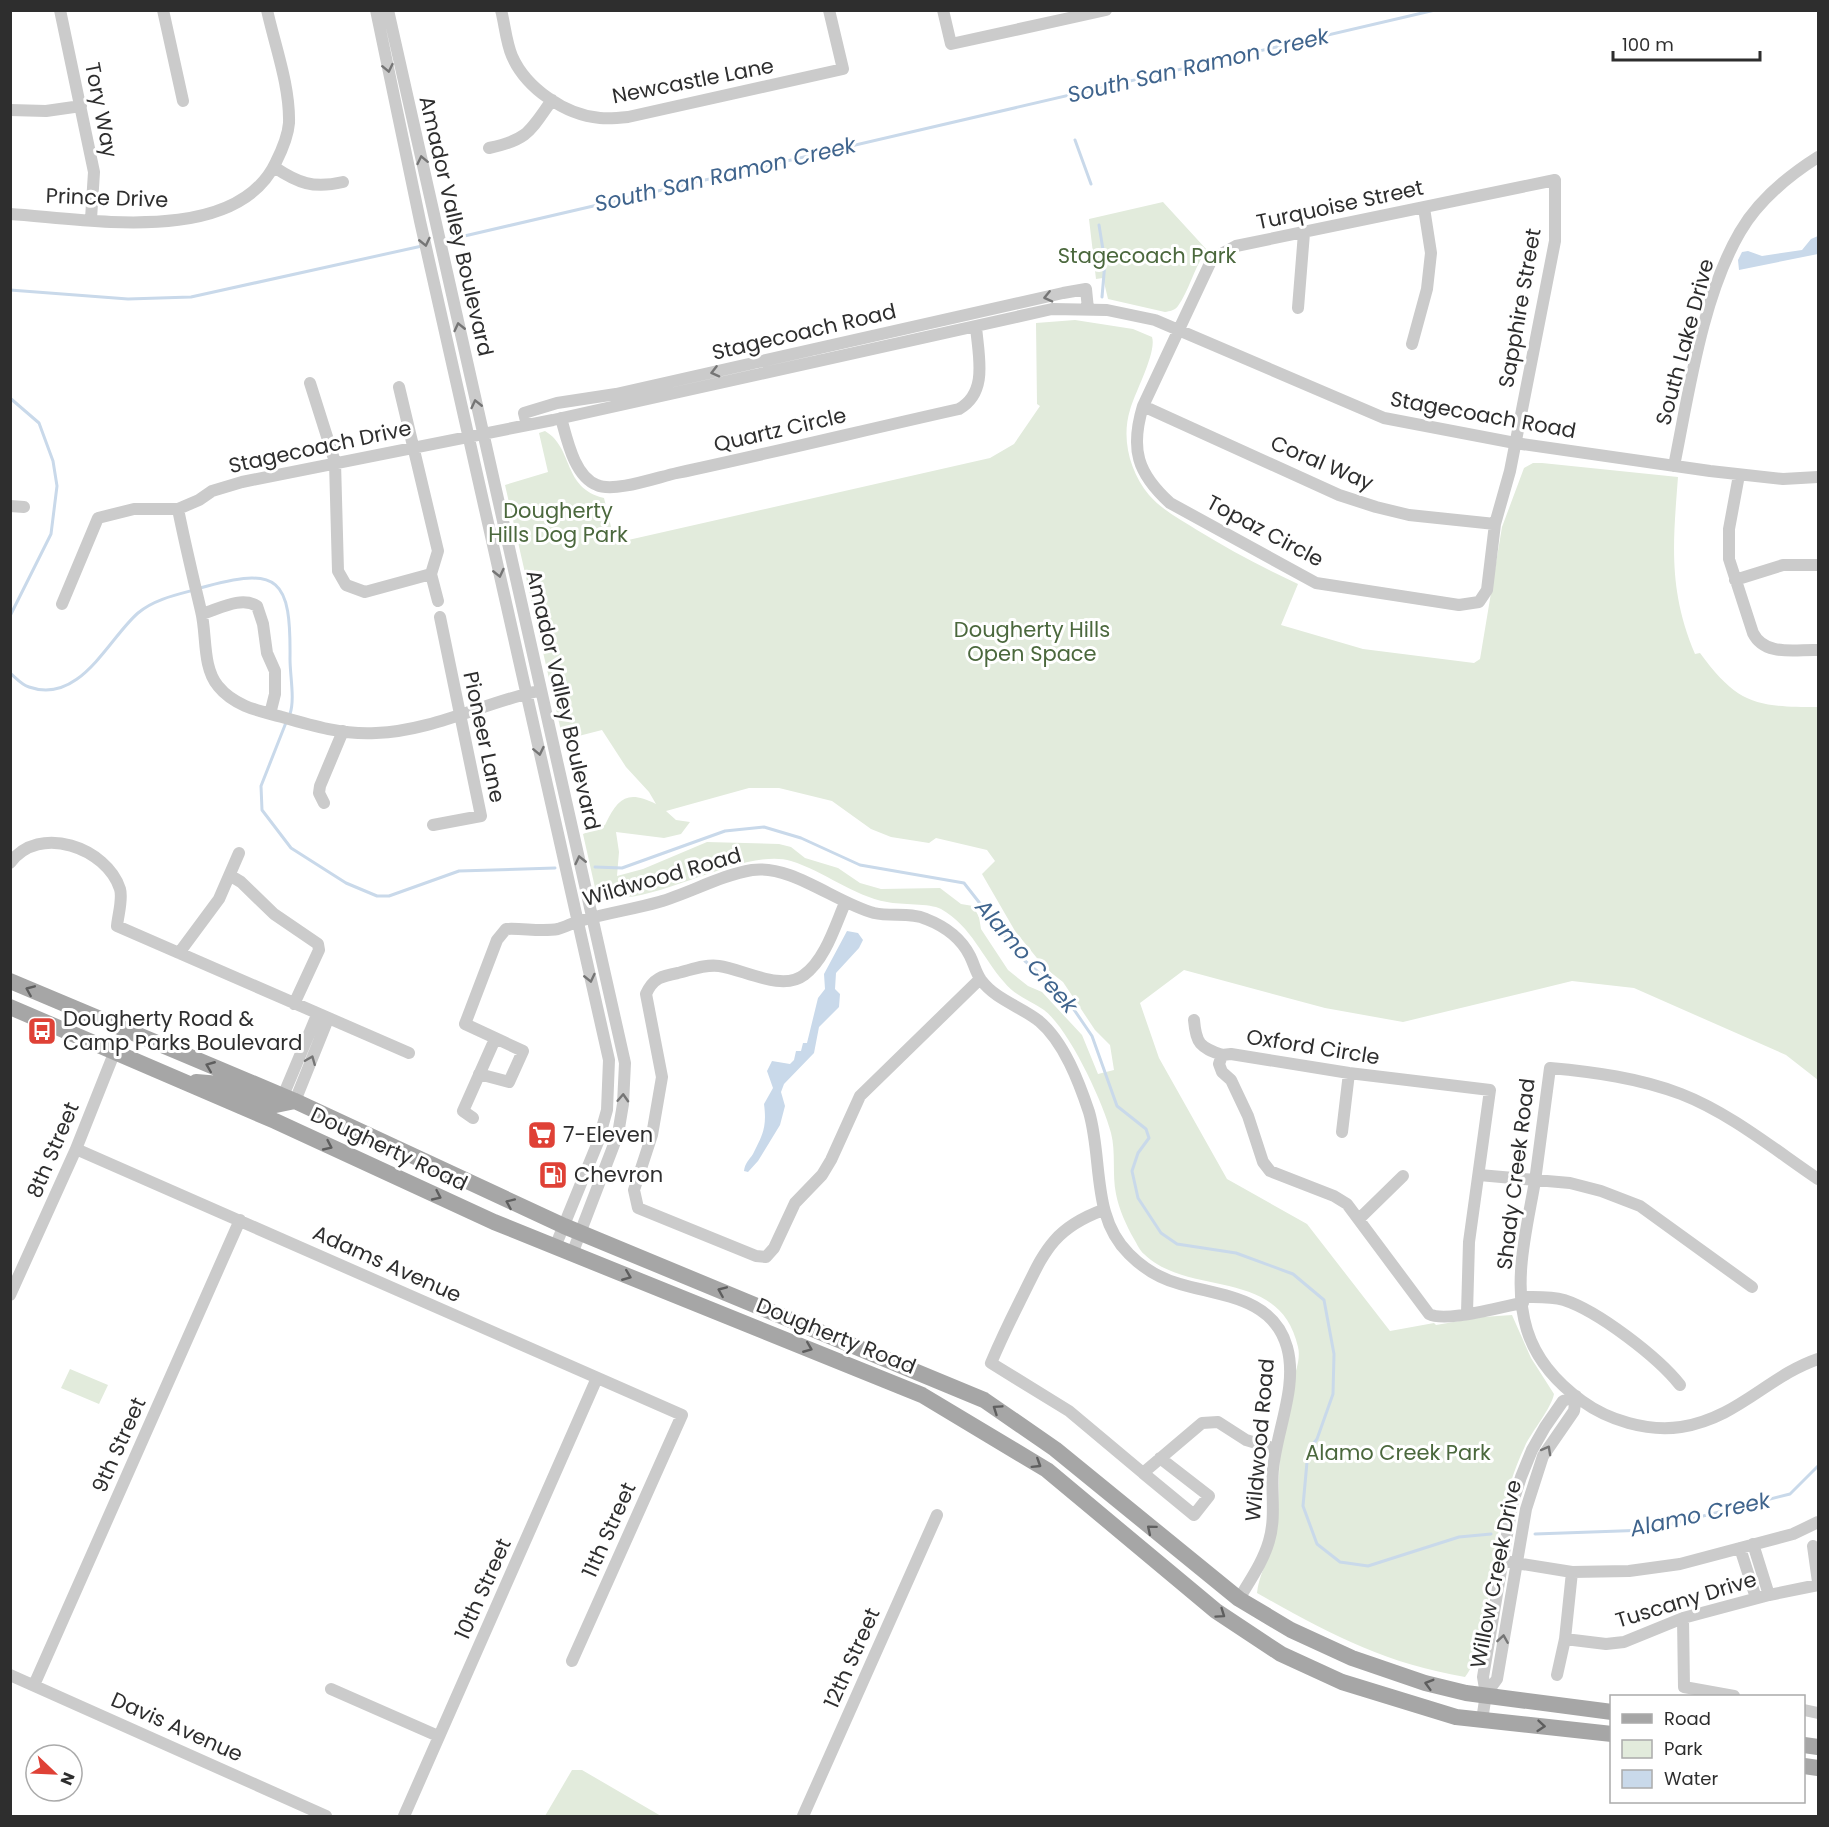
<svg xmlns="http://www.w3.org/2000/svg" width="1829" height="1827" viewBox="0 0 1829 1827" font-family="Poppins,sans-serif">
<rect width="100%" height="100%" fill="#fff"/>
<!-- green -->
<path fill="#e2ebdc" fill-rule="evenodd" d="M1163 202 1207 250C1194 267 1190 289 1178 306 1174 311 1170 311 1165 312L1108 299 1103 278 1096 279 1089 219Z
M1075 320 1133 329 1152 337C1157 352 1135 392 1130 410 1121 439 1130 472 1149 495 1162 510 1181 520 1197 530 1230 550 1263 568 1298 584L1281 625 1363 649 1474 663 1480 659 1502 527 1524 468 1533 463H1542L1678 477C1673 543 1668 590 1695 654L1700 653C1738 705 1757 707 1818 707V1080L1786 1055 1634 988 1572 981 1403 1022 1325 1008 1184 970 1140 1003 1159 1058 1227 1179 1307 1224 1390 1331 1434 1323 1436 1325 1483 1317 1512 1315 1531 1358 1554 1394C1551 1409 1532 1431 1525 1446 1512 1473 1505 1501 1499 1530 1490 1567 1487 1651 1465 1677 1383 1663 1328 1633 1257 1593 1259 1572 1273 1552 1276 1530 1280 1506 1278 1480 1280 1456 1282 1432 1288 1407 1293 1384 1295 1372 1301 1359 1298 1347 1280 1266 1189 1298 1144 1254 1140 1251 1137 1244 1134 1239 1126 1225 1119 1209 1116 1194 1112 1174 1116 1152 1111 1133 1103 1102 1069 1029 1044 1010 1030 1000 1015 996 1004 982 982 957 972 927 941 909 930 903 901 905 887 902 853 896 824 871 791 861 741 845 633 919 596 892L583 834 605 825C618 797 628 790 656 804L649 792 626 767 602 730 563 740 505 485 548 472 539 433 545 431C574 448 562 488 604 498L615 543 990 458 1014 444 1040 406 1037 404 1036 323ZM749 788H779L832 801 871 829 891 837 929 843 936 838 987 850 995 861 982 874 1015 931 1045 968 1063 982 1095 1030 1110 1045 1114 1070 1098 1074 1082 1035 1042 992 1028 986 1008 970 981 929 979 917 973 906 961 904 940 888 881 889 860 883 838 868 805 858 791 847 779 844 707 842 643 869 617 876 619 852 616 832 664 838 681 834 690 822 676 820 666 811Z
M70 1369 108 1385 99 1404 61 1388Z
M572 1770H582L661 1816H545Z"/>
<!-- water -->
<path fill="#c9d9ea" d="M1818 236V254L1739 270 1738 260 1742 252 1748 251 1762 256 1802 250 1811 239Z
M847 931 858 933 863 940 859 948 836 973 835 989 840 994 839 1007 819 1027 814 1053 784 1084 781 1092 785 1106 780 1125 758 1161 748 1172 744 1171C745 1163 749 1160 753 1154 763 1134 767 1127 764 1104L773 1088 767 1071 772 1061 790 1064 794 1060 796 1051H801L803 1043H807L818 998 825 989 824 974Z"/>
<g fill="none" stroke-linecap="round" stroke-linejoin="round">
<!-- stream -->
<path stroke="#c9d9ea" stroke-width="3" d="M1075 140 1091 184
M1099 225 1105 262 1102 297
M443 241 1435 10
M10 290 128 299 191 297 422 246
M10 398 39 423 53 461 57 486 51 534 10 616
M200 588C280 565 291 579 290 659 290 676 295 699 290 714
M10 673C16 678 22 685 29 687 80 705 108 639 138 613 153 600 175 595 194 590
M287 720 261 786 262 810 291 848 346 883 377 896H389L459 871 555 868
M595 867 622 868 725 831 764 827 801 838 860 865 964 883 1025 961 1062 992 1092 1036 1117 1106 1146 1129 1149 1138 1138 1153 1132 1171 1138 1198 1161 1233 1177 1244 1236 1253 1293 1274 1324 1300 1334 1354 1333 1394 1317 1439 1308 1451 1303 1506 1317 1544 1340 1562 1368 1566 1459 1537 1491 1534
M1535 1534 1648 1530 1790 1494 1818 1466"/>
<!-- minor -->
<path stroke="#cbcbcb" stroke-width="12" d="M60 10 94 172 91 219
M163 10 183 101
M376 10 420 221 609 1060 607 1110 598 1142 555 1247
M388 10 625 1063 623 1104 618 1134 572 1254
M501 10C505 25 506 42 512 56 526 88 565 115 600 118 609 119 619 118 628 117L843 69 829 10
M943 10 951 44 1106 10
M10 110 46 111 81 106
M489 148C528 140 530 131 552 100
M274 167C298 183 313 189 343 182
M1555 180V241L1510 471 1495 524 1487 590 1479 602 1459 605 1316 583 1170 503C1137 473 1130 449 1143 406L1212 259 1236 246Z
M10 214C88 219 236 247 276 162 282 150 288 136 289 123 290 86 275 46 267 10
M1298 308 1304 233
M1412 344 1427 289 1431 253 1424 208
M310 383 335 462 338 571 346 585 365 592 431 574 438 551 399 387
M1143 406 1339 495 1376 507 1409 515 1495 524
M561 418C567 439 574 476 597 485 614 493 658 477 677 473 771 453 865 430 959 409 989 392 978 355 976 326
M527 425 524 413 557 403 616 394 1063 293 1086 289 1088 309
M1674 466C1689 392 1702 297 1740 232 1758 201 1788 176 1818 157
M1739 475 1729 529V559L1753 633C1765 657 1796 649 1818 650
M10 506 24 507
M178 509C185 544 193 577 201 611 207 634 202 667 218 686 234 706 259 711 282 717 313 726 344 735 376 733 431 731 482 704 534 692
M431 574 438 601
M1735 580 1783 565H1818
M62 604 98 518 134 509H178L199 500 212 491 242 482 553 420 1052 309 1107 310 1155 320 1384 418 1515 443 1710 471 1783 479 1818 477
M202 614C219 609 241 596 257 606L263 624 267 653 275 671V694L270 714
M324 803 319 793 320 786 343 731
M433 825 481 816 440 617
M10 863C39 823 107 848 120 889 123 899 118 915 117 926L409 1053
M231 876 241 882 274 914 318 944 319 950 294 1004
M845 903C835 926 825 960 804 975 782 992 743 969 719 966 705 964 691 970 678 973 662 976 653 978 646 994L662 1077 652 1135 634 1190 638 1208 756 1256 766 1257 774 1248 795 1203 822 1175 831 1160 860 1096 980 979
M179 953 219 899 239 853
M1194 1020C1196 1044 1200 1047 1222 1055
M479 1074 509 1082 523 1051 465 1024 497 940 506 929C523 928 541 932 558 929 566 927 574 922 583 920 608 913 634 909 659 902 690 893 721 875 752 870 791 864 836 903 874 913 891 917 911 912 926 919 944 926 961 938 970 956 974 964 976 973 981 980 996 1000 1020 1006 1039 1021 1064 1042 1079 1082 1089 1112 1103 1160 1091 1217 1129 1254 1143 1268 1161 1279 1180 1284 1220 1296 1273 1297 1287 1347 1298 1386 1277 1429 1273 1469 1271 1493 1276 1518 1269 1541 1263 1562 1250 1580 1239 1599
M283 1096 317 1015
M295 1101 328 1019
M473 1118 463 1111 495 1039
M1342 1132 1349 1073
M76 1149 682 1415 572 1661
M1479 1175 1570 1183 1601 1191 1640 1206 1752 1287
M1818 1179C1775 1150 1730 1113 1681 1094 1639 1078 1594 1072 1550 1068 1545 1105 1540 1143 1535 1181 1527 1228 1512 1282 1527 1330 1536 1359 1557 1383 1582 1401 1608 1420 1647 1432 1681 1427 1738 1418 1768 1376 1818 1359
M1103 1210C1049 1230 1043 1256 1019 1303 1009 1323 1000 1342 991 1363L1069 1411 1143 1473 1202 1423 1218 1422 1246 1440 1276 1449
M1360 1218 1403 1176
M10 1295 76 1149 115 1051
M1522 1297C1537 1297 1550 1296 1564 1300 1598 1311 1658 1357 1680 1385
M1467 1313 1469 1242 1490 1090 1349 1073 1231 1054 1222 1055 1219 1064 1222 1072 1231 1080 1248 1116 1263 1162 1270 1171 1334 1196 1347 1204 1429 1314C1446 1323 1502 1306 1523 1303
M1143 1473 1194 1515 1209 1496 1160 1458
M1753 1544 1769 1595
M1813 1546 1818 1582
M1740 1548 1756 1598
M1510 1562 1572 1572 1629 1571 1680 1564 1793 1534 1818 1522
M1683 1618 1684 1687 1734 1696
M1565 1639 1606 1644 1624 1642 1683 1618 1769 1595 1818 1585
M10 1675 326 1816
M1557 1675 1565 1639 1572 1572
M34 1685 240 1220
M331 1689 438 1736
M1804 1710 1818 1713
M1482 1720 1486 1694 1483 1677 1512 1505 1521 1477 1532 1450 1545 1427 1563 1401 1576 1396 1574 1411 1543 1456 1526 1509 1497 1679 1486 1694
M404 1816 597 1378
M803 1816 937 1515"/>
<!-- major -->
<path stroke="#a6a6a6" stroke-width="16" d="M10 981 295 1101 564 1226 984 1400 1055 1449 1239 1599 1291 1630 1352 1658 1425 1683 1466 1693 1612 1712
M10 1007 275 1121 494 1222 922 1395 1047 1470 1216 1611 1281 1654 1342 1682 1456 1717 1612 1734
M196 1082 220 1084 271 1106 295 1101
M1804 1745 1818 1747
M1804 1766 1818 1768"/>
</g>
<!-- one-way arrows -->
<defs><path id="oneway-chevron" d="M-2-3.5L2.5 0L-2 3.5" fill="none" stroke-width="1.6" stroke-linecap="round" stroke-linejoin="round" transform="scale(1.5)"/></defs>
<g stroke="#757575">
<use href="#oneway-chevron" transform="translate(388 68) rotate(78)"/>
<use href="#oneway-chevron" transform="translate(422 160) rotate(-102)"/>
<use href="#oneway-chevron" transform="translate(425 242) rotate(77)"/>
<use href="#oneway-chevron" transform="translate(1048 297) rotate(167)"/>
<use href="#oneway-chevron" transform="translate(459 327) rotate(-103)"/>
<use href="#oneway-chevron" transform="translate(715 372) rotate(166)"/>
<use href="#oneway-chevron" transform="translate(476 404) rotate(-103)"/>
<use href="#oneway-chevron" transform="translate(499 573) rotate(77)"/>
<use href="#oneway-chevron" transform="translate(539 751) rotate(78)"/>
<use href="#oneway-chevron" transform="translate(580 860) rotate(-103)"/>
<use href="#oneway-chevron" transform="translate(590 978) rotate(77)"/>
<use href="#oneway-chevron" transform="translate(311 1060) rotate(-68)"/>
<use href="#oneway-chevron" transform="translate(623 1098) rotate(-87)"/>
<use href="#oneway-chevron" transform="translate(1547 1450) rotate(-61)"/>
<use href="#oneway-chevron" transform="translate(1503 1639) rotate(-81)"/>
</g>
<g stroke="#5e5e5e">
<use href="#oneway-chevron" transform="translate(30 990) rotate(-157)"/>
<use href="#oneway-chevron" transform="translate(210 1066) rotate(-158)"/>
<use href="#oneway-chevron" transform="translate(328 1146) rotate(25)"/>
<use href="#oneway-chevron" transform="translate(437 1196) rotate(25)"/>
<use href="#oneway-chevron" transform="translate(510 1203) rotate(-156)"/>
<use href="#oneway-chevron" transform="translate(627 1276) rotate(22)"/>
<use href="#oneway-chevron" transform="translate(722 1291) rotate(-157)"/>
<use href="#oneway-chevron" transform="translate(808 1348) rotate(22)"/>
<use href="#oneway-chevron" transform="translate(997 1409) rotate(-146)"/>
<use href="#oneway-chevron" transform="translate(1037 1464) rotate(32)"/>
<use href="#oneway-chevron" transform="translate(1151 1529) rotate(-140)"/>
<use href="#oneway-chevron" transform="translate(1221 1614) rotate(35)"/>
<use href="#oneway-chevron" transform="translate(1429 1684) rotate(-164)"/>
<use href="#oneway-chevron" transform="translate(1541 1726) rotate(5)"/>
</g>
<!-- icons -->
<defs>
<g id="bus-square" transform="scale(1.5)"><rect x="-9" y="-9" width="18" height="18" rx="4" fill="#df4136" stroke="#fff"/><path d="M-5-6H5V4H4V6H2V4H-2V6H-4V4H-5ZM-3.5-4V0h7V-4ZM-3.5 1.2v1.5H-2V1.2ZM2 1.2v1.5H3.5V1.2Z" fill="#fff"/></g>
<g id="supermarket-square" transform="scale(1.5)"><rect x="-9" y="-9" width="18" height="18" rx="4" fill="#df4136" stroke="#fff"/><path d="M-6-5.5h2.5l.6 2H6L4.5 2H-2.5L-4.4-4H-6ZM-1.5 3.2a1.3 1.3 0 1 0 .1 0ZM3 3.2a1.3 1.3 0 1 0 .1 0Z" fill="#fff"/></g>
<g id="fuel-square" transform="scale(1.5)"><rect x="-9" y="-9" width="18" height="18" rx="4" fill="#df4136" stroke="#fff"/><path d="M-5.5-6h7V0h2V4h1.3V-2.5L3-4.5l.8-.8L6-3V5H2.5V1h-1V6h-7ZM-4.2-4.7v3.2H.2V-4.7Z" fill="#fff"/></g>
</defs>
<g fill-rule="evenodd">
<use href="#bus-square" x="42" y="1031"/>
<use href="#supermarket-square" x="542" y="1135"/>
<use href="#fuel-square" x="553" y="1175"/>
</g>
<g text-anchor="middle" stroke-width="6" stroke-linejoin="round" paint-order="stroke">
<!-- street labels -->
<g font-size="21" fill="#2e2e2e" stroke="#fff">
<text transform="translate(693 81) rotate(-11)" y="7">Newcastle Lane</text>
<text transform="translate(101 110) rotate(79)" y="7">Tory Way</text>
<text transform="translate(107 198) rotate(2)" y="7">Prince Drive</text>
<text transform="translate(1340 205) rotate(-12)" y="7">Turquoise Street</text>
<text transform="translate(456 226) rotate(77)" y="7">Amador Valley Boulevard</text>
<text transform="translate(1520 308) rotate(-80)" y="7">Sapphire Street</text>
<text transform="translate(804 332) rotate(-13)" y="7">Stagecoach Road</text>
<text transform="translate(1685 342) rotate(-75)" y="7">South Lake Drive</text>
<text transform="translate(1483 415) rotate(10)" y="7">Stagecoach Road</text>
<text transform="translate(780 430) rotate(-13)" y="7">Quartz Circle</text>
<text transform="translate(320 447) rotate(-12)" y="7">Stagecoach Drive</text>
<text transform="translate(1322 463) rotate(23)" y="7">Coral Way</text>
<text transform="translate(1265 531) rotate(28)" y="7">Topaz Circle</text>
<text transform="translate(563 700) rotate(77)" y="7">Amador Valley Boulevard</text>
<text transform="translate(484 737) rotate(78)" y="7">Pioneer Lane</text>
<text transform="translate(662 877) rotate(-16)" y="7">Wildwood Road</text>
<text transform="translate(1313 1047) rotate(9)" y="7">Oxford Circle</text>
<text transform="translate(389 1149) rotate(25)" y="7">Dougherty Road</text>
<text transform="translate(53 1150) rotate(-67)" y="7">8th Street</text>
<text transform="translate(1516 1174) rotate(-83)" y="7">Shady Creek Road</text>
<text transform="translate(387 1264) rotate(24)" y="7">Adams Avenue</text>
<text transform="translate(836 1336) rotate(22)" y="7">Dougherty Road</text>
<text transform="translate(1260 1440) rotate(-85)" y="7">Wildwood Road</text>
<text transform="translate(119 1445) rotate(-66)" y="7">9th Street</text>
<text transform="translate(609 1530) rotate(-66)" y="7">11th Street</text>
<text transform="translate(1496 1574) rotate(-79)" y="7">Willow Creek Drive</text>
<text transform="translate(483 1589) rotate(-66)" y="7">10th Street</text>
<text transform="translate(1686 1600) rotate(-17)" y="7">Tuscany Drive</text>
<text transform="translate(852 1658) rotate(-66)" y="7">12th Street</text>
<text transform="translate(177 1727) rotate(24)" y="7">Davis Avenue</text>
</g>
<!-- park labels -->
<g font-size="21" fill="#4b683d" stroke="#fff">
<text x="1147" y="263">Stagecoach Park</text>
<text x="558" y="518">Dougherty<tspan x="558" dy="24">Hills Dog Park</tspan></text>
<text x="1032" y="637">Dougherty Hills<tspan x="1032" dy="24">Open Space</tspan></text>
<text x="1398" y="1460">Alamo Creek Park</text>
</g>
<!-- poi labels -->
<g font-size="21" fill="#2e2e2e" stroke="#fff" text-anchor="start">
<text x="63" y="1026">Dougherty Road &amp;<tspan x="63" dy="24">Camp Parks Boulevard</tspan></text>
<text x="563" y="1142">7-Eleven</text>
<text x="574" y="1182">Chevron</text>
</g>
<!-- water labels -->
<g font-size="22" font-style="italic" fill="#3f648d" stroke="#fff">
<text transform="translate(1198 65) rotate(-13)" y="8">South San Ramon Creek</text>
<text transform="translate(725 174) rotate(-13)" y="8">South San Ramon Creek</text>
<text transform="translate(1027 956) rotate(49)" y="8">Alamo Creek</text>
<text transform="translate(1700 1514) rotate(-12)" y="8">Alamo Creek</text>
</g>
</g>
<!-- border -->
<rect width="1829" height="1827" fill="none" stroke="#2e2e2e" stroke-width="24"/>
<!-- legend -->
<rect x="1610" y="1695" width="195" height="108" fill="#ffffff" stroke="#ababab" stroke-width="1.5"/>
<rect x="1622" y="1714" width="30" height="9" fill="#a6a6a6" stroke="#ababab" stroke-width="1.5"/>
<text x="1664" y="1725" font-size="18" fill="#2e2e2e">Road</text>
<rect x="1622" y="1740" width="30" height="18" fill="#e2ebdc" stroke="#ababab" stroke-width="1.5"/>
<text x="1664" y="1755" font-size="18" fill="#2e2e2e">Park</text>
<rect x="1622" y="1770" width="30" height="18" fill="#c9d9ea" stroke="#ababab" stroke-width="1.5"/>
<text x="1664" y="1785" font-size="18" fill="#2e2e2e">Water</text>
<!-- north arrow -->
<g transform="translate(54 1773) rotate(113)"><circle r="28" fill="#ffffff" stroke="#ababab" stroke-width="1.5"/>
<path d="M0-4.5L10 22L0 15L-10 22Z" fill="#df4136"/>
<text y="-9" font-size="16" font-weight="bold" text-anchor="middle" fill="#2e2e2e">N</text>
</g>
<!-- scale -->
<path d="M1613 51v9h147v-9" fill="none" stroke="#2e2e2e" stroke-width="3"/>
<text x="1622" y="51" font-size="18" fill="#2e2e2e" stroke="#ffffff" stroke-width="4.5" paint-order="stroke">100 m</text>
</svg>
